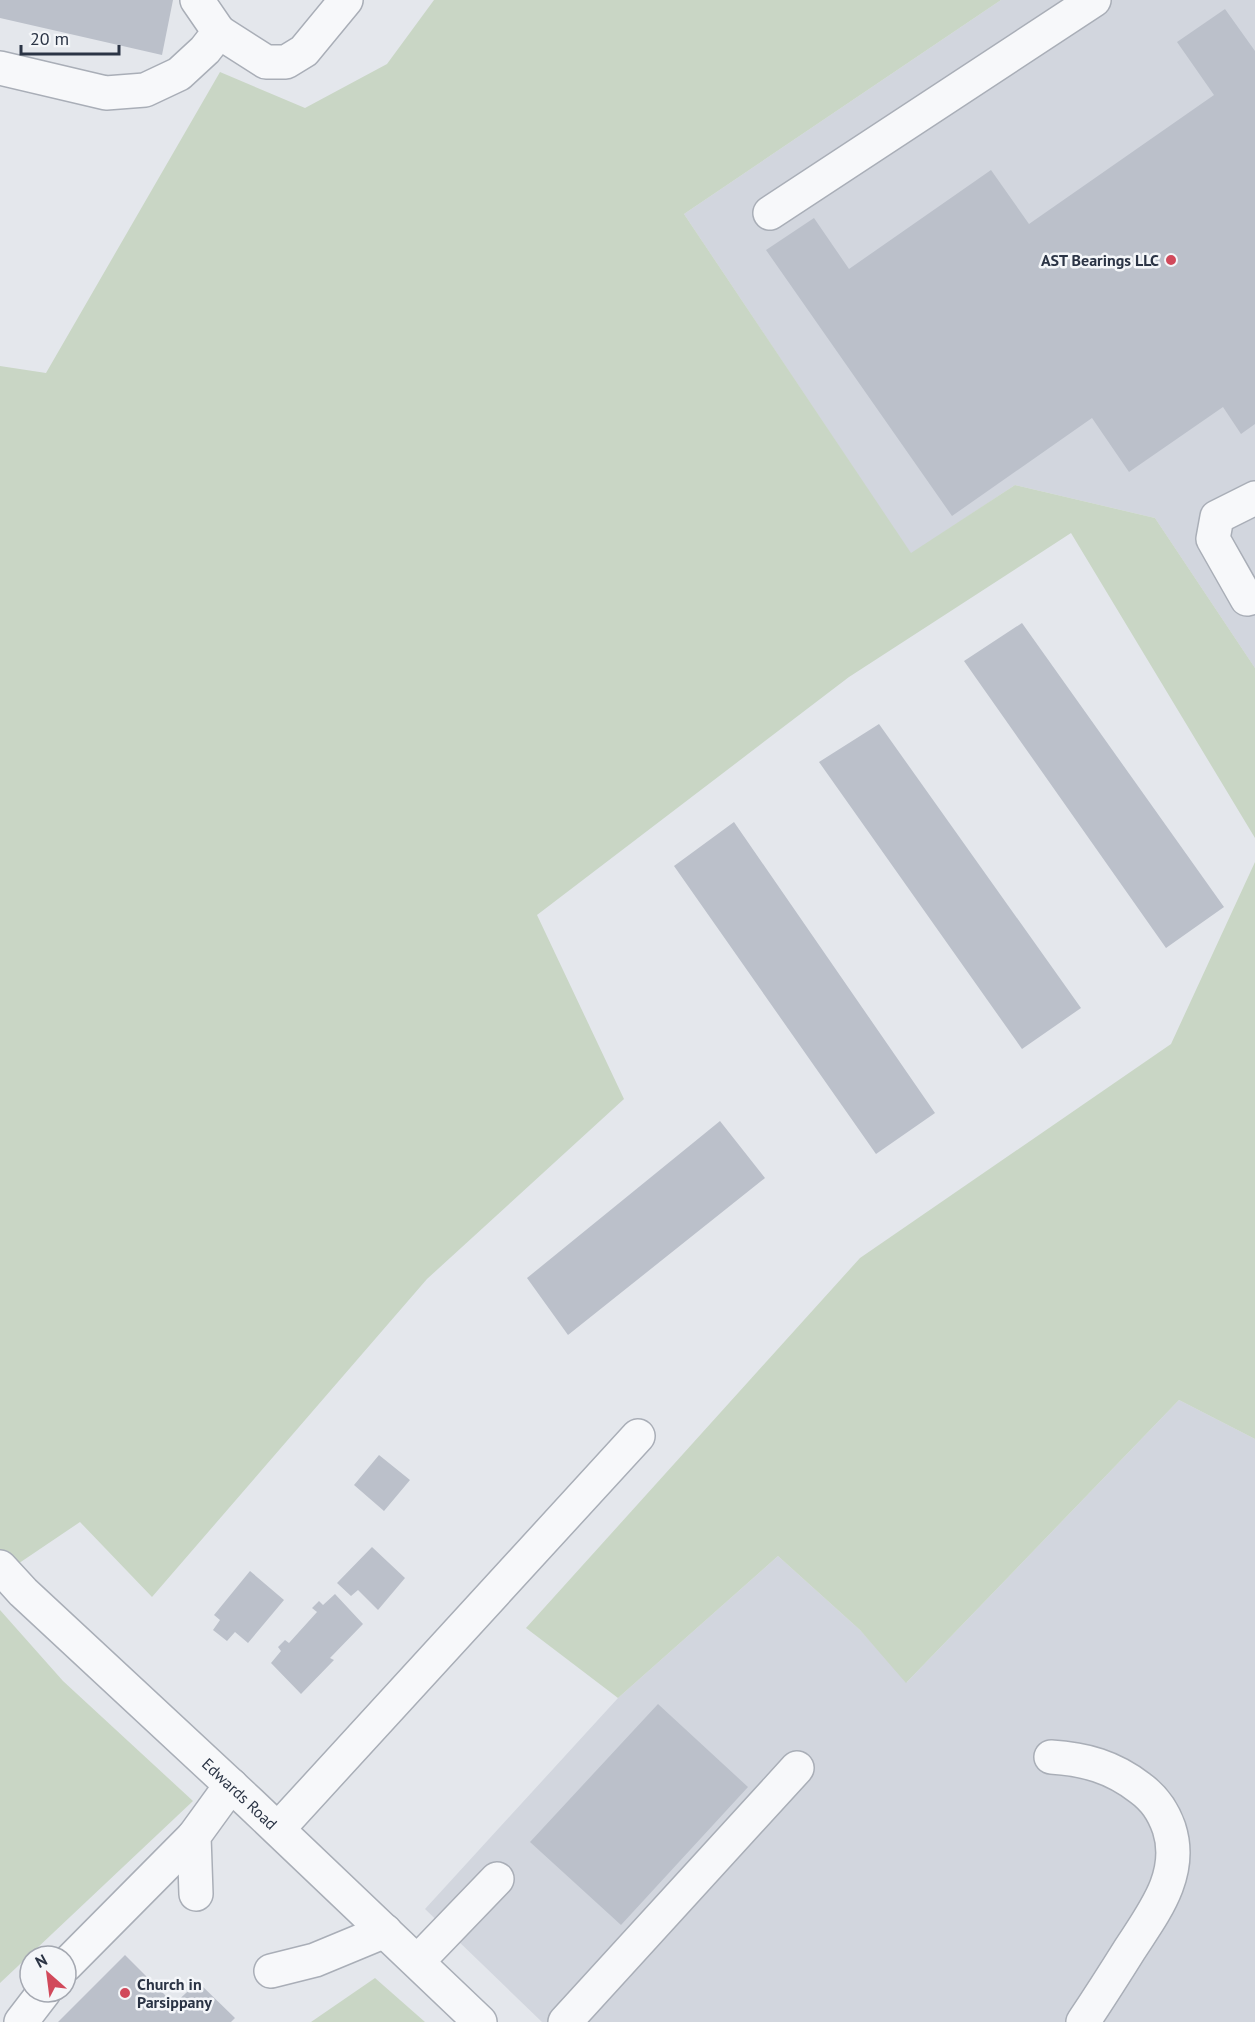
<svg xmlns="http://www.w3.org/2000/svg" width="1255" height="2022" viewBox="0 0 1255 2022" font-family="'PT Sans',sans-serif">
<rect width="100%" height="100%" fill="#e4e7ec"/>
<!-- built -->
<path fill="#d2d6de" d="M1001 0H1255V668L1155 518 1015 485 911 554 684 214Z
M1179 1400 1255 1439V2022H542L425 1909 618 1698 778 1556 860 1630 907 1682Z"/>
<!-- green -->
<path fill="#c9d6c5" d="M434 0H1001L684 214 911 553 1015 485 1155 518 1255 668V838L1071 533 849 677 537 915 624 1099 427 1279 152 1597 80 1522 0 1576V366L46 373 220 72 305 108 387 64Z
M1255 862V1439L1179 1400 906 1683 860 1630 778 1556 618 1698 526 1628 860 1258 1171 1044Z
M0 1610 63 1681 193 1801 0 1983Z
M375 1978 425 2022H311Z"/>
<!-- building -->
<path fill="#bbc0ca" d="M0 0H173L162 55 0 18Z
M1225 9 1255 51V424L1241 434 1223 407 1129 472 1092 418 952 516 766 250 814 218 849 269 991 170 1029 224 1214 95 1177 42Z
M1022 623 1224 907 1166 948 964 661Z
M879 724 1081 1008 1022 1049 819 762Z
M734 822 935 1113 876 1154 674 866Z
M720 1121 765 1178 568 1335 527 1278Z
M379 1455 410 1480 384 1511 354 1485Z
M372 1547 405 1578 378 1610 358 1590 351 1596 337 1583Z
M250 1571 284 1600 248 1643 235 1632 227 1641 213 1630 220 1620 214 1615Z
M335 1594 363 1624 330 1658 334 1660 301 1694 271 1663 281 1651 278 1647 285 1640 289 1643 317 1612 312 1608 319 1601 323 1605Z
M658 1704 748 1787 621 1925 530 1842Z
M125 1955 174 2004 198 1982 235 2018 231 2022H58Z"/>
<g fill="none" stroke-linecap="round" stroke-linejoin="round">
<!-- minor casing -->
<g stroke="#a9aeb7" stroke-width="36">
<g id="minor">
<path d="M219 32 266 62H286L304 51 346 0"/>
<path d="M0 68 106 93 145 90 179 74 205 50 219 32 197 0"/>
<path d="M770 213 1094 0"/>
<path d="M1255 498 1217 517 1213 539 1247 599 1255 597"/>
<path id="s1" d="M0 1567 23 1592 250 1803 480 2022"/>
<path d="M1051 1757C1085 1759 1113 1767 1140 1788 1155 1799 1163 1811 1169 1828 1184 1874 1154 1912 1130 1949 1115 1973 1099 1998 1083 2022"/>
<path d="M278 1829 638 1436"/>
<path d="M196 1894 194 1836 231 1785"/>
<path d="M418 1961 497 1879"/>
<path d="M66 1965 194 1836"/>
<path d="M271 1971 315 1960 385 1931"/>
<path d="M21 2022 44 1992"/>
<path d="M565 2022 797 1768"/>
</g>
</g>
<!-- minor -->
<use href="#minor" stroke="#f7f8fa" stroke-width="33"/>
</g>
<!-- markers -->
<g fill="#d1495b" stroke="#f4f6f9" stroke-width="2">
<circle cx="1171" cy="260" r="6"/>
<circle cx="125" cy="1993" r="6"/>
</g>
<g text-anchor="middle" stroke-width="5" stroke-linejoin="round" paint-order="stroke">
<!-- poi labels -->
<g font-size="16" font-weight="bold" fill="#2b3445" stroke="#f4f6f9" text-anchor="end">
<text x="1159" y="266">AST Bearings LLC</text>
<text x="137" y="1990" text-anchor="start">Church in<tspan x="137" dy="18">Parsippany</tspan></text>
</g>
<!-- street labels -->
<g font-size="16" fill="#2b3445" stroke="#f4f6f9">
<text dy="6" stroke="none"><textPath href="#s1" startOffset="330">Edwards Road</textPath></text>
</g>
</g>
<!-- north arrow -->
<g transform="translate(48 1974) rotate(332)"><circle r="28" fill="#f4f6f9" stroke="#a4a8b1" stroke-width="1.5"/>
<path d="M0-4.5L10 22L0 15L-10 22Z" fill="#d1495b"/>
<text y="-9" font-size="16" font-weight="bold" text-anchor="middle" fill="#2b3445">N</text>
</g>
<!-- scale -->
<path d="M21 45v9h98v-9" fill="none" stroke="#2b3445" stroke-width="3"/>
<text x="30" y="45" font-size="18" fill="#2b3445" stroke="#f4f6f9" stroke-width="4.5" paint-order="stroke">20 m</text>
</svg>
